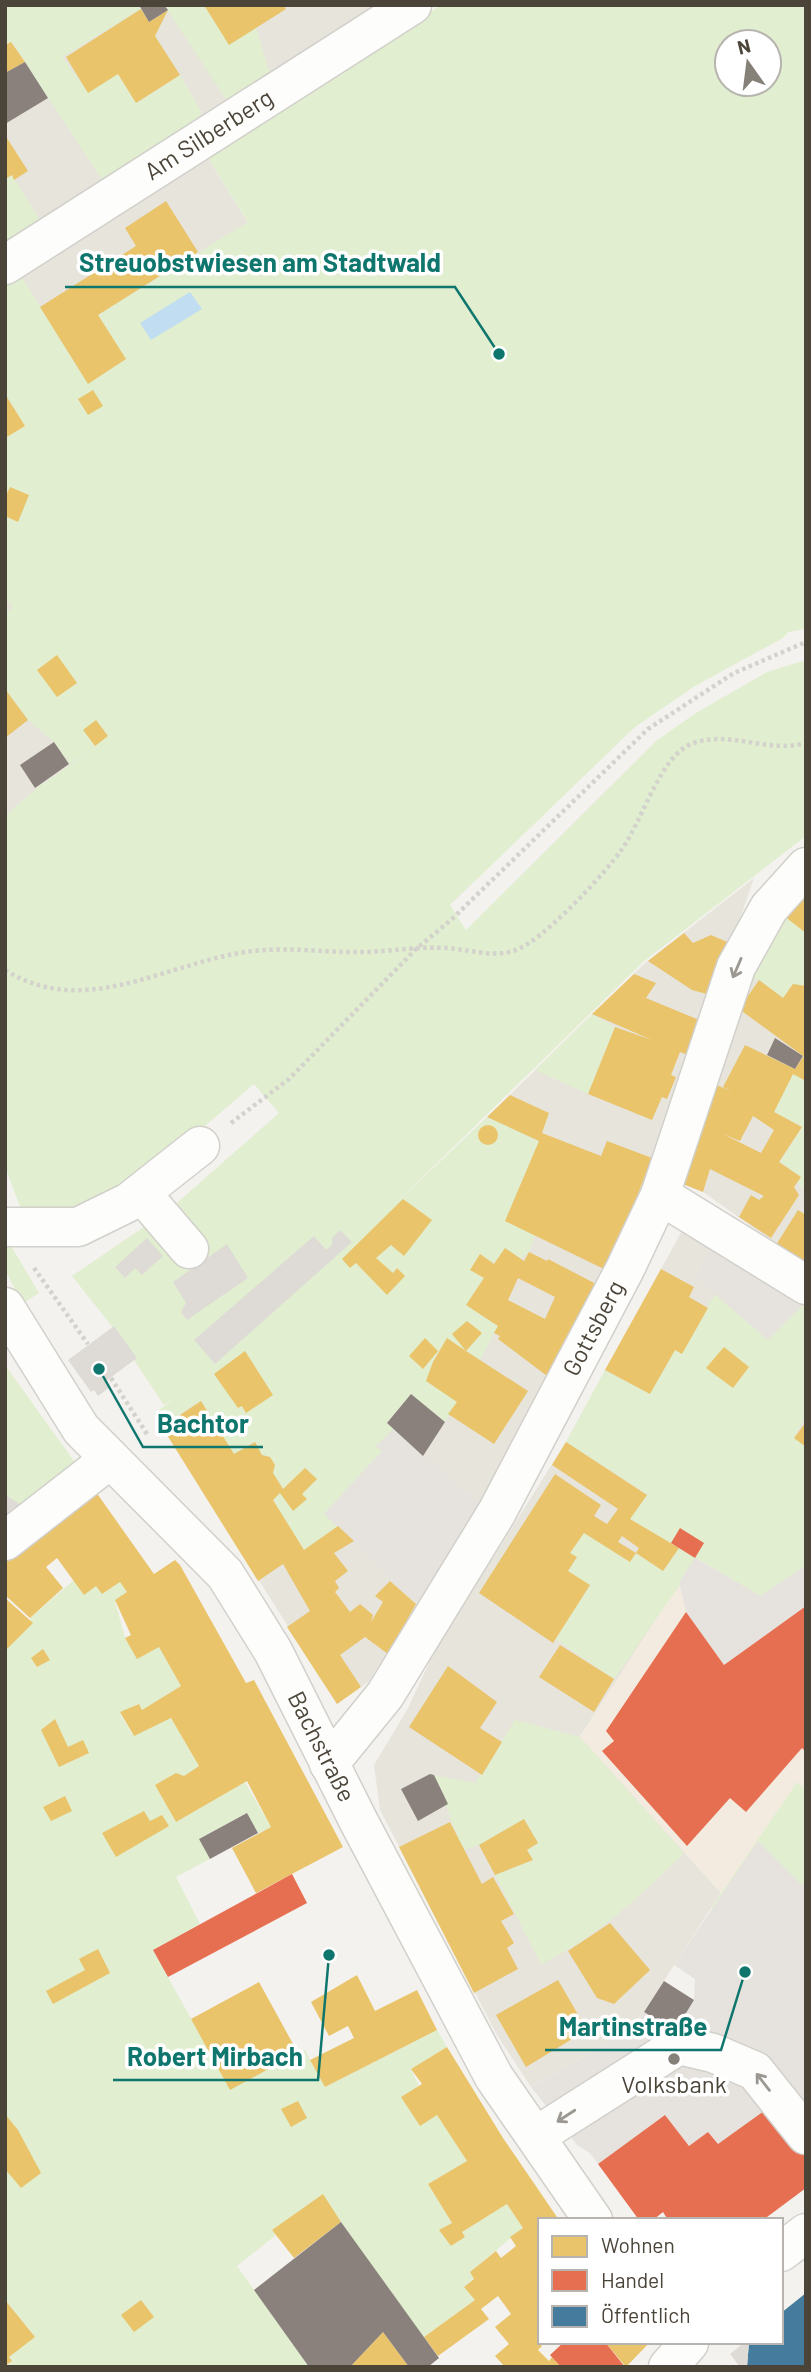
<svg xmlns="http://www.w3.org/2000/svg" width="811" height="2372" viewBox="0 0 811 2372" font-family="Barlow,sans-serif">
<rect width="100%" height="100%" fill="#f4f2ee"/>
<!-- residential -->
<path fill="#e7e4dc" d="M5 5H383L5 244Z
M206 155 285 282 161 701 37 788 5 816V282Z
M754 878 647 1190 550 1391 479 1503 419 1601 421 1603 368 1682 337 1704 154 1414 206 1380 347 1254 645 963Z
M806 890V1265L703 1192 678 1182 746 976Z
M683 1229 806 1302V1565L761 1597 698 1559 580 1736 721 1893 634 2027 531 2087 497 2035 380 1810 374 1765 408 1708 436 1648 566 1442Z"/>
<!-- commercial -->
<path fill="#f3ebdf" d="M695 1558 761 1596 806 1565V1790L758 1841 721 1893 580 1737Z"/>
<!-- green -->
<path fill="#e1eecf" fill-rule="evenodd" d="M5 5H139L141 9 62 57 88 92 118 74 137 103 180 75 201 111 199 122 104 183 12 42 5 45Z
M164 5H204L229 44 256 28 271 77 229 104Z
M441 5H806V629L788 632 783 638 695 686 635 727 450 905 466 930 656 741 696 713 767 672 806 660V836L643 962 390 1209 487 1117 539 1141 505 1221 535 1235 529 1252 520 1259 505 1248 494 1264 480 1254 471 1269 484 1278 466 1305 498 1326 480 1360 447 1339 433 1362 426 1381 457 1402 445 1422 411 1394 387 1422 394 1429 376 1446 382 1451 324 1514 338 1526 304 1550 273 1500 283 1489 273 1473 275 1465 270 1457 262 1455 254 1442 234 1454 201 1401 162 1426 154 1414 175 1398 164 1405 134 1360 137 1358 72 1276 170 1209 279 1113 254 1084 152 1171 114 1199 65 1210 21 1209 5 1167V816L37 788 94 748 69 764 54 742 28 720 5 689V613L13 608 5 596V438L25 426 5 394V282L19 273 89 383 126 359 98 315 248 222 206 155ZM727 42H769V84H727Z
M12 175 41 222 5 244V179Z
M784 916 806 932V985L791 986 783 998 759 980 746 976Z
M592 1014 615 1027 588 1094 535 1070Z
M793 1074 806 1081V1191L797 1182 801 1177 780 1162 802 1127 774 1112Z
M7 1239 39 1293 22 1304 5 1269Z
M715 1294 768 1340 806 1302V1415L794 1438 806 1446V1565L761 1597 698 1559 614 1679 555 1639 590 1586 568 1571 577 1558 570 1553 584 1533 630 1562 636 1553 663 1571 679 1548 630 1519 647 1494 566 1442 605 1370 650 1394 675 1350 682 1354Z
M5 1365 79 1468 5 1523Z
M74 1580 96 1586 102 1594 120 1582 127 1592 115 1601 125 1638 137 1658 159 1647 181 1686 142 1710 138 1704 120 1713 132 1734 171 1718 199 1766 184 1776 176 1774 155 1785 176 1822 245 1782 271 1827 258 1833 247 1813 200 1838 210 1859 176 1877 200 1924 153 1950 230 2089 305 2050 325 2087 437 2030 447 2047 411 2069 419 2086 402 2097 420 2125 437 2115 467 2161 428 2184 452 2223 440 2230 451 2246 465 2237 462 2232 507 2204 523 2228 470 2272 474 2279 464 2287 475 2300 424 2337 353 2242 323 2195 272 2230 276 2235 237 2266 309 2367H5L12 2361 9 2357 34 2336 5 2300V1651L32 1623 30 1618Z
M515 1720 580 1737 684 1853C640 1896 598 1937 541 1964L495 1875 533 1860 527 1850 538 1843 524 1819 479 1845 464 1850C451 1825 446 1800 434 1775L475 1783Z
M797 1782 806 1790V1923L711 1908Z"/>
<!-- parking -->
<path fill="#e6e3df" d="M716 1239 805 1302 768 1340 696 1278Z
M394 1429 479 1503 419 1602 405 1593 324 1514 382 1451 376 1446Z
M695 1558 761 1596 806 1565V1606L724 1665 686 1612 679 1582Z
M758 1841 806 1889V2153L718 2144 708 2132 689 2146 665 2115 598 2164 590 2153 577 2145 531 2087 634 2027 644 2012 674 2031 694 2000 695 1979 674 1965Z"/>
<!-- water -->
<path fill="#c0ddf1" d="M190 292 202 309 151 340 140 323Z"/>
<!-- homes -->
<path fill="#e9c46a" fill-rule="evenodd" d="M204 5H283L286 9 229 45Z
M141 9 149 22 168 10 155 36 180 75 136 103 118 74 88 93 66 57Z
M11 42 25 62 5 73V45Z
M5 135 28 171 14 180 12 175 5 179Z
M166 201 198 252 98 315 126 359 88 384 40 307 136 246 125 228Z
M93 390 103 406 88 415 78 399Z
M5 394 25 426 5 438Z
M10 487 29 495 18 522 5 516V498Z
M57 655 77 683 57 697 37 670Z
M5 689 28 720 5 738Z
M96 720 108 736 95 746 83 730Z
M801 896 806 900V933L784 916Z
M684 933 693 943 711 935 732 944 714 996 692 990 648 961Z
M634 974 656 983 646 998 704 1022 691 1056 680 1052 671 1075 676 1077 667 1099 662 1097 652 1120 588 1094 615 1027 652 1040 592 1014Z
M759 980 783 998 793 984 806 986V1058L739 1009Z
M745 1045 795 1069 803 1057 806 1059V1081L793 1074 774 1112 802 1127 779 1162 801 1177 794 1187 799 1195 771 1238 739 1217 751 1195 759 1200 764 1196 710 1169 703 1192 678 1182 714 1084 731 1091 723 1087ZM753 1116 774 1130 761 1153 723 1134 740 1141Z
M510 1095 549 1113 542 1133 601 1156 607 1141 652 1158 608 1271 505 1221 539 1141 487 1117Z
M478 1135a10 10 0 1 1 20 0a10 10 0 1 1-20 0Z
M403 1199 432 1220 404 1256 391 1245 376 1258 393 1273 397 1268 405 1276 387 1295 356 1263 350 1268 342 1259Z
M798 1210 806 1215V1265L776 1245Z
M505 1248 524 1261 529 1252 547 1261 548 1259 600 1286 555 1382 498 1339 500 1336 494 1333 498 1326 466 1305 484 1278 470 1270 480 1254 494 1264ZM518 1278 555 1297 545 1319 508 1300Z
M661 1269 694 1287 689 1297 708 1308 682 1354 675 1350 650 1394 605 1370Z
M467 1321 482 1333 466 1351 528 1391 494 1444 448 1414 457 1402 426 1381 433 1362 447 1338 466 1351 452 1334Z
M425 1338 438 1351 423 1369 409 1356Z
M724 1347 749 1367 733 1388 706 1368Z
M245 1351 273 1395 246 1413 242 1406 238 1408 214 1374Z
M201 1401 234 1454 255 1442 262 1455 270 1457 275 1465 273 1473 283 1489 305 1468 317 1479 302 1494 307 1499 293 1511 280 1493 273 1500 304 1550 338 1526 354 1541 334 1553 348 1571 335 1581 339 1588 335 1592 350 1612 360 1604 373 1615 371 1622 383 1602 375 1596 390 1581 416 1604 388 1654 365 1637 340 1655 361 1687 337 1704 287 1627 310 1611 283 1564 258 1581 162 1427Z
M806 1422V1447L794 1438Z
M566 1442 647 1495 630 1519 679 1548 663 1571 636 1553 639 1548 622 1536 618 1542 636 1553 630 1562 584 1533 570 1553 577 1557 568 1571 590 1585 553 1643 479 1593 555 1474 601 1505 594 1516 607 1524 618 1509 552 1465Z
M91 1485 154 1574 175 1560 180 1565 246 1683 254 1680 343 1847 256 1893 232 1848 271 1827 247 1781 176 1822 155 1785 176 1773 184 1776 199 1766 171 1718 134 1736 120 1712 139 1704 142 1710 181 1686 159 1647 137 1659 125 1638 131 1635 115 1600 127 1592 120 1582 102 1594 96 1586 84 1595 57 1558 46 1567 63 1588 30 1618 5 1595V1561Z
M5 1598 33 1623 5 1651Z
M560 1645 614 1679 594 1712 539 1677Z
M43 1649 50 1660 37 1667 31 1658Z
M448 1666 497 1702 480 1728 502 1742 482 1775 409 1727Z
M55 1719 68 1747 83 1740 89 1753 59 1767 41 1730Z
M65 1796 72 1811 51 1821 43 1807Z
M144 1811 150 1821 162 1815 169 1826 116 1857 102 1833Z
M524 1819 538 1843 527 1850 533 1860 495 1875 479 1845Z
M450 1822 482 1884 493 1877 514 1914 501 1921 514 1943 507 1948 518 1969 474 1993 399 1847Z
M610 1923 650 1970 614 2004 597 1998 568 1951Z
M98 1949 110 1973 53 2004 46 1991 85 1970 79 1959Z
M357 1975 375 2011 417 1990 437 2030 325 2087 310 2060 354 2038 348 2026 329 2036 311 2002Z
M558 1980 587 2030 526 2067 496 2015Z
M259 1982 298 2053 230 2090 191 2019Z
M447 2047 503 2138 559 2220H540L539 2342 542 2346 538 2350 549 2361 552 2357 561 2367H505L495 2356 509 2344 495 2327 511 2314 498 2296 481 2309 489 2319 438 2356 424 2337 475 2300 464 2287 474 2279 470 2272 496 2251 501 2258 516 2246 510 2237 523 2228 507 2204 462 2232 465 2237 451 2246 439 2230 452 2223 428 2184 467 2161 437 2115 420 2126 401 2097 422 2084 411 2069Z
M298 2101 307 2118 291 2127 281 2109Z
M5 2114 18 2130 41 2173 21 2188 5 2169Z
M323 2194 341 2222 294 2258 272 2230Z
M5 2300 35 2337 9 2357 12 2361 5 2366Z
M141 2300 154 2317 134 2332 121 2315Z
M383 2332 409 2367H350Z
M605 2342H650L626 2367Z"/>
<!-- shops -->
<path fill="#e76f51" d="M680 1528 704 1543 695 1558 671 1543Z
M806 1606V1752L802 1748 746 1812 730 1798 687 1846 602 1751 614 1741 606 1731 686 1612 724 1665Z
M292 1874 307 1903 168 1977 153 1950Z
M771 2106 806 2153V2188L763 2220H668L663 2212 653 2220H639L598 2164 665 2115 689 2146 708 2132 718 2144Z
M564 2342H605L625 2367H561L550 2355Z"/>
<!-- public -->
<path fill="#457b9d" d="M806 2293V2367H747L749 2342H781V2313Z"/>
<!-- industry -->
<path fill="#8a817c" d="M139 5H164L168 10 149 22Z
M25 62 48 98 5 124V73Z
M54 742 69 764 35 788 20 765Z
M775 1038 803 1056 795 1069 767 1055Z
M411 1394 445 1422 423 1456 387 1423Z
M430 1774 434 1775 448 1804 418 1821 401 1789Z
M247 1813 258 1833 210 1859 199 1839Z
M664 1981 694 2000 675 2031 644 2012Z
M341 2222 439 2358 428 2367H409L383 2332 350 2367H309L254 2290Z"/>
<!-- building -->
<path fill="#dedbd6" d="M340 1230 352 1242 215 1364 194 1340 314 1236 326 1250 332 1245V1238Z
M147 1238 163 1256 142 1275 135 1268 125 1278 115 1267Z
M227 1244 248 1278 187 1320 181 1312 186 1303 173 1282Z
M114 1326 137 1358 106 1381 110 1387 98 1396 94 1390 91 1392 68 1360Z
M7 1496 26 1508 5 1523V1497Z
M745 2342H749L747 2367H740L730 2354Z"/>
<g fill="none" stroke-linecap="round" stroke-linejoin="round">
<!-- minor casing -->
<g stroke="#d2d0cb" stroke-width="41">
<g id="minor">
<path id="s1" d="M5 265 412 5"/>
<path d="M141 1193 189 1249"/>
<path d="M660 1195 806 1285"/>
<path d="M5 1227H78L129 1202 200 1146"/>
<path id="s2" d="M5 1307 81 1429 225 1574 273 1651 359 1822 494 2077 593 2220"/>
<path d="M5 1541 109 1460"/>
<path id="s3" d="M329 1764 385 1695 497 1512 625 1269 660 1195 736 967 769 908 806 867"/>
<path d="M536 2136 679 2045 713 2053 755 2071 806 2135"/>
<path d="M781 2252 806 2233"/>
<path d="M668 2367 689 2343"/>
</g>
</g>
<!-- path -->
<path stroke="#d3d2cc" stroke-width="4.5" stroke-dasharray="3.5 3.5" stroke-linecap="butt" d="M5 970C91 1024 179 953 267 950 295 948 323 952 351 952 383 953 415 946 447 948 477 950 501 962 529 943 555 926 604 875 622 849 642 821 660 757 691 744 728 729 768 754 806 743
M231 1123 289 1079 416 949 452 919 648 729 734 673 806 642
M34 1268 88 1344
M111 1378 147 1434"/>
<!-- minor -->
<use href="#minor" stroke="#fdfdfc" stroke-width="38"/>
</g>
<!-- one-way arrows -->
<defs><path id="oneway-shaft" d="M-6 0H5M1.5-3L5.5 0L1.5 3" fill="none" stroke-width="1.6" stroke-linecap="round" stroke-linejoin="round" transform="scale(1.75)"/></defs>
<g stroke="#9b9791">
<use href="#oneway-shaft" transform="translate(737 968) rotate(113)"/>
<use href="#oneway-shaft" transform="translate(763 2082) rotate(-128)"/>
<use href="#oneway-shaft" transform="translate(566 2116) rotate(147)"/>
</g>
<!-- markers -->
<circle fill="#868178" stroke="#fff" stroke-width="2.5" cx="674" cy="2059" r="7"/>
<g text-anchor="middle" stroke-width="7" stroke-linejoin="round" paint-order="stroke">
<!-- street labels -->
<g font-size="24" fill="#4b4439" stroke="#fff">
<text dy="8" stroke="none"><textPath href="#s1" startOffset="242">Am Silberberg</textPath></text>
<text dy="8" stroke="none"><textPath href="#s3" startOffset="511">Gottsberg</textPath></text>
<text dy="8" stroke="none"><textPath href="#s2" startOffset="546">Bachstraße</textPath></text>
</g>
<!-- poi labels -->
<g font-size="24" fill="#4b4439" stroke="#fff">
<text x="674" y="2093">Volksbank</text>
</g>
</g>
<!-- callouts -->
<path fill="none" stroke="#0f766e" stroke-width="2.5" d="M499 354L455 287H65M99 1369L143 1447H263M745 1972L721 2050H545M329 1955L318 2080H113"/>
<g fill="#0f766e" stroke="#fff" stroke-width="2.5">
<circle cx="499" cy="354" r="7"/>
<circle cx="99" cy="1369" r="7"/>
<circle cx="745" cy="1972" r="7"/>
<circle cx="329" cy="1955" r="7"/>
</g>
<g font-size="26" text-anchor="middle" font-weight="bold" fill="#0f766e" stroke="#fff" stroke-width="7" stroke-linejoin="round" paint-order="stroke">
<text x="260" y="272">Streuobstwiesen am Stadtwald</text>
<text x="203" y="1433">Bachtor</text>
<text x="633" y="2036">Martinstraße</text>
<text x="215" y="2066">Robert Mirbach</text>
</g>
<!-- border -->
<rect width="811" height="2372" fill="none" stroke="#4b4439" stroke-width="14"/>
<!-- legend -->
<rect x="538" y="2218" width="245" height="126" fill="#ffffff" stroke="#b7b4b0" stroke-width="2"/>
<rect x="552" y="2236" width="35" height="21" fill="#e9c46a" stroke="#b7b4b0" stroke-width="2"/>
<text x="601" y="2253" font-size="21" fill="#4b4439">Wohnen</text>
<rect x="552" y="2270" width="35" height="21" fill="#e76f51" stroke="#b7b4b0" stroke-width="2"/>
<text x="601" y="2288" font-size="21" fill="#4b4439">Handel</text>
<rect x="552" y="2306" width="35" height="21" fill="#457b9d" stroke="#b7b4b0" stroke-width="2"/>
<text x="601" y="2323" font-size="21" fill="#4b4439">Öffentlich</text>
<!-- north arrow -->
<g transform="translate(748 63) rotate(346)"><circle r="33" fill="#ffffff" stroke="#b7b4b0" stroke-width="2"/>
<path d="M0-5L12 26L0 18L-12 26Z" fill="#868178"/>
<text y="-10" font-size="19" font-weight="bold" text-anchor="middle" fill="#4b4439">N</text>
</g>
</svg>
